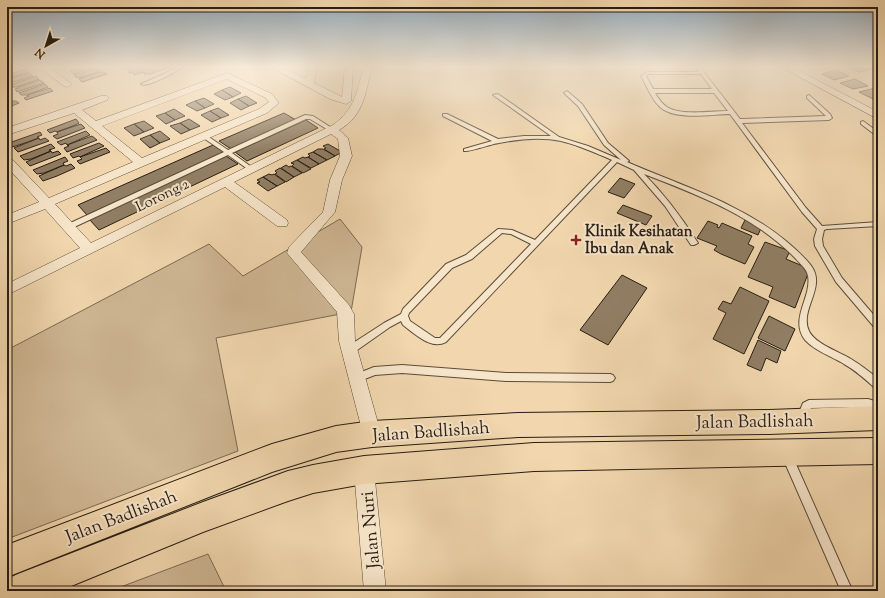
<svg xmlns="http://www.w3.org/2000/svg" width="885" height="598" viewBox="0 0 885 598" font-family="'Sorts Mill Goudy',serif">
<rect width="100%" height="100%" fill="#f2d7ae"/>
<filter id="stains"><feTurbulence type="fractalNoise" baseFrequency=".005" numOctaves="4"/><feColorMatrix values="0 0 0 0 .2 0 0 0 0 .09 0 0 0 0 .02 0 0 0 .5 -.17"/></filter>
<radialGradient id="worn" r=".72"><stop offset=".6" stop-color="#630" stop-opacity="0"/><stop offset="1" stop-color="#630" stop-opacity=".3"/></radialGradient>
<!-- green -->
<path fill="#cfb794" stroke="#7b6a54" d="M340 219 362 247 351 312 216 338 238 451 7 539V350L209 244 243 276Z
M208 554 226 591H110Z"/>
<!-- building -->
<path fill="#917e64" stroke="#271d14" d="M81 67H95L73 74 70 71Z
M127 67H171L150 74H144V72L134 75 133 72 129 73Z
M848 67H869L873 69 859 72Z
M98 68 101 70 97 71 98 72 83 77 77 78 74 75Z
M26 69 29 72 7 78V75L10 74Z
M836 70 849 76 834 80 822 74Z
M98 72H104L107 74 82 82 79 79Z
M30 73 33 76 7 84 8 79Z
M36 76 39 79 18 87H12L10 85Z
M855 79 868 86 853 89 840 83Z
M40 80 44 83 17 92 15 89 19 88 18 87Z
M45 84 48 87 27 95H21L19 93Z
M230 87 241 93 233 97 222 90Z
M50 88 53 91 26 100 24 98 29 96 27 95Z
M875 88 878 90V98L873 99 859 92Z
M222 90 233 97 225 100 214 94Z
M246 96 257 103 249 106 238 99Z
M204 98 214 104 205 108 195 101Z
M238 99 249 106 241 110 230 103Z
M10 101H16L19 103 7 108V102Z
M195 101 205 108 197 111 186 105Z
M218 108 229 115 221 118 210 111Z
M174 109 185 116 175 120 165 113Z
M210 111 221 118 212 122 201 115Z
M165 113 175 120 166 124 156 116Z
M284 113 296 120 231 149 219 141Z
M76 119 79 123 75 125 57 132 55 131 50 133 47 130Z
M189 119 200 126 190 130 180 123Z
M306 120 318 128 247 161 235 152Z
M144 121 154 128 144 132 134 124Z
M180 123 190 130 181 134 170 126Z
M81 124 85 128 57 139 53 136 58 134 57 132Z
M134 124 144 132 134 136 124 128Z
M86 131 90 135 67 145 66 143 61 145 57 142Z
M160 131 170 139 160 143 150 135Z
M40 132 42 135 37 137 39 138 19 145 12 147 9 143Z
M150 135 160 143 150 148 140 139Z
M92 136 97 140 67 152 64 148 69 146 67 145Z
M39 138 40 140 45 138 49 141 18 152 14 148Z
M99 143 104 146 80 157 79 156 73 158 70 154Z
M51 144 55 148 49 150 51 151 31 159 24 160 20 156Z
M328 144 342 152 335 156 324 149 326 148 323 146Z
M213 145 224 152 87 215 78 205Z
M106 148 110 152 80 164 77 161 82 159 80 157Z
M318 149H323L335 156 327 160 313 152Z
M51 151 52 153 58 151 61 154 30 166 26 162Z
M313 152 327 160 319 164 308 157 310 156 308 154Z
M226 156 238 164 99 230 89 219Z
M65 157 68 161 63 163 64 165 44 173 37 174 33 170Z
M303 157 305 158 308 157 319 164 311 168 297 160Z
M297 160 311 169 303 173 292 166 294 164 291 163Z
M71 164 75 168 57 176 43 181 39 176 64 165 66 166Z
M286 165 289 167 291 166 302 173 294 177 281 168Z
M280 168 294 177 286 182 275 174 277 173 275 171Z
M269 174 272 175 274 174 285 182 277 186 263 177Z
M263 177 277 186 268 191 257 183 260 182 257 180Z
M620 178 635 184 624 198 608 192Z
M623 205 652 216 646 225 617 213Z
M745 220 762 226 758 235 741 228Z
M708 221 718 225 717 227 719 228 722 223 752 236 748 244 754 247 745 264 721 254 714 250 717 246 697 238Z
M765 242 790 251 786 259 805 267 809 271 795 308 769 297 773 287 748 277Z
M622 275 647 288 608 345 580 330Z
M740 287 769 301 744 354 713 339 726 313 718 309 723 301 731 304Z
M769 316 795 329 785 351 758 338Z
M758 340 781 351 777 363 766 358 761 371 747 365Z"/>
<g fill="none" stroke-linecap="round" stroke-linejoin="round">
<!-- service casing -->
<g stroke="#5a4c3a" stroke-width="2">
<path id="service" d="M177 67H182C176 72 147 88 141 84L164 74Z
M696 67H700L740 119 826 116 807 98V96L809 95 830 114 832 118 829 120 742 123 806 208 822 226 878 222V226L827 229 824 230 822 239 823 246 842 278 878 320V329L875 328 836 282 815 246 814 239 817 229 802 212 730 114C712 114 675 121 660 107 651 99 647 86 641 76L647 72H699ZM648 74H701L712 89H653L646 76ZM655 93H714L728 111C711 111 681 116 667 107 662 104 658 98 655 93Z
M567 91 582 104 608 143 628 160 629 161 627 162C682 186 740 203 786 241 795 249 806 258 812 267 826 288 799 310 809 331 815 344 840 352 851 359 861 365 870 372 878 379V389L875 388C865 379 855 370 844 364 831 356 815 351 805 340 789 319 812 297 808 276 807 269 800 264 796 259 755 216 698 195 644 174 665 195 682 218 698 243L694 245H691L665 206 634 170 617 162 446 342C431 350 415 334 403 325L401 321 390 327 353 353 350 354 347 353 346 350 347 347 384 323 401 314 403 309 446 264 466 255 498 229 512 230 535 240 612 160C596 153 578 145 561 141 541 137 519 139 499 143 491 144 470 152 464 151V149L492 141 443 116V114H447L498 139 524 136H551L493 95 498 94 559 137 588 146 621 160 604 145 578 106 564 93ZM502 233 511 234 531 244 440 338H435L410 321 408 316 409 313 452 268 472 259Z
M305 115 313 116 335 130 330 131 310 119H306L232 153 253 168V170H249L228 155 70 229H66L65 227 66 225 224 152 202 137V135H206L228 150Z
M863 121 878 132V137L861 124V122Z
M402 365 506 373 610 374 613 375 615 378 613 381 610 382 506 381 402 373 375 375 357 382 354 381 352 378 354 375 374 367Z
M868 399 878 402V410L868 407 811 408 810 410 814 418 812 421 809 422 806 421 800 410 803 403 809 400Z
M787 451 791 453 849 583 851 587 849 591H841L782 456 783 453Z"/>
</g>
<!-- minor casing -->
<g stroke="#5a4c3a" stroke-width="1">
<path id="minor" d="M7 67H14L7 71Z
M39 67H49L72 84 67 87 64 86Z
M271 67H282L306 79 309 67H317L314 83 342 97 345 67H353L351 101 346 104 330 99Z
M364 67H372C365 92 365 115 339 130L348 138 352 156 342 180 335 212 301 252 349 305 354 314 355 341 381 434 379 440 372 443 365 440 363 434 339 341 337 312 287 253 289 247 323 212 330 180 340 156 338 139 331 134 234 182 287 220 288 223 287 226H277L225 187 7 295V284L80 248 45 209 7 224V215L39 202 7 167V157L11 158 49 198 133 162 74 113 7 135V128L101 96H107L109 98 107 100 82 110 96 121 227 73 272 94 279 103 267 113 55 204 91 243 333 125C356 108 356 92 364 67ZM227 79 266 98 269 102 259 109 142 158 102 126Z
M781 67H792L878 112V119Z
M364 460 371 463 374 470 386 591H364L354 470 357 463Z"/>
</g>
<!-- primary casing -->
<g stroke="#271d14" stroke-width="2">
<path id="primary" d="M878 406V430L769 434 518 437 372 447 336 452 272 472 7 577V545L272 444 336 426 372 421 518 413 769 410Z
M878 438V464L534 471 364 484 313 493 288 501 203 532 59 591H7V579L18 574 203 502 288 471 313 465 364 456 534 443Z"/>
</g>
<!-- service -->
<use href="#service" fill="#f7e5ca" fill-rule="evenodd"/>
<!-- minor -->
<use href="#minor" fill="#f7e5ca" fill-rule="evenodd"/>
<!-- primary -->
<use href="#primary" fill="#f2d7ae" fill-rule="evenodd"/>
</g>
<!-- sky -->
<linearGradient id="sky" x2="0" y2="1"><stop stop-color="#90a9bc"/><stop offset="0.44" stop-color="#f9eddb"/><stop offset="1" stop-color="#f9eddb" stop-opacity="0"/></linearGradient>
<rect width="885" height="151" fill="url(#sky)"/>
<!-- markers -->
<path fill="#8f2418" stroke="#f7e5ca" stroke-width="1.5" d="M574 234h4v4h4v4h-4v4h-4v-4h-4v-4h4z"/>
<g text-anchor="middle" stroke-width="4" stroke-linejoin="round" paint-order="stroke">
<!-- street labels -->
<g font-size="15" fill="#271d14" stroke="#f7e5ca">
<text transform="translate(162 195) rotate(-26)" y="5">Lorong 2</text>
</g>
<!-- poi labels -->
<g font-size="15" font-weight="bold" fill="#271d14" stroke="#f7e5ca" text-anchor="start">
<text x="585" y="236">Klinik Kesihatan<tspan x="585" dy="17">Ibu dan Anak</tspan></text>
</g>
<!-- near-street labels -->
<g font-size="18" fill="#271d14" stroke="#f7e5ca">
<text transform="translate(755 421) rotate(-1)" y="6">Jalan Badlishah</text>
<text transform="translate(431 431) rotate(-4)" y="6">Jalan Badlishah</text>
<text transform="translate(121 516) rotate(-21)" y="6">Jalan Badlishah</text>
<text transform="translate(370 530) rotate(-95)" y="6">Jalan Nuri</text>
</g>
</g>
<!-- margin -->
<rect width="885" height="598" fill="none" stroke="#f2d7ae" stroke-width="24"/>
<rect x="8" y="8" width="869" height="582" fill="none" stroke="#271d14" stroke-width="2"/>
<rect x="12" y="12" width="861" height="574" fill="none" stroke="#271d14"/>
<!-- north arrow -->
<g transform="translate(46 46) rotate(219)" stroke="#f7e5ca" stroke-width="3" paint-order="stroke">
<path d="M0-3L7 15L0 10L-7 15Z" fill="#271d14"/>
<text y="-6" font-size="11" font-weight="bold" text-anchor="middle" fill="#271d14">N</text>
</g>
<rect width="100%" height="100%" filter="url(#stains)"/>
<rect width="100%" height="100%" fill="url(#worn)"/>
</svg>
